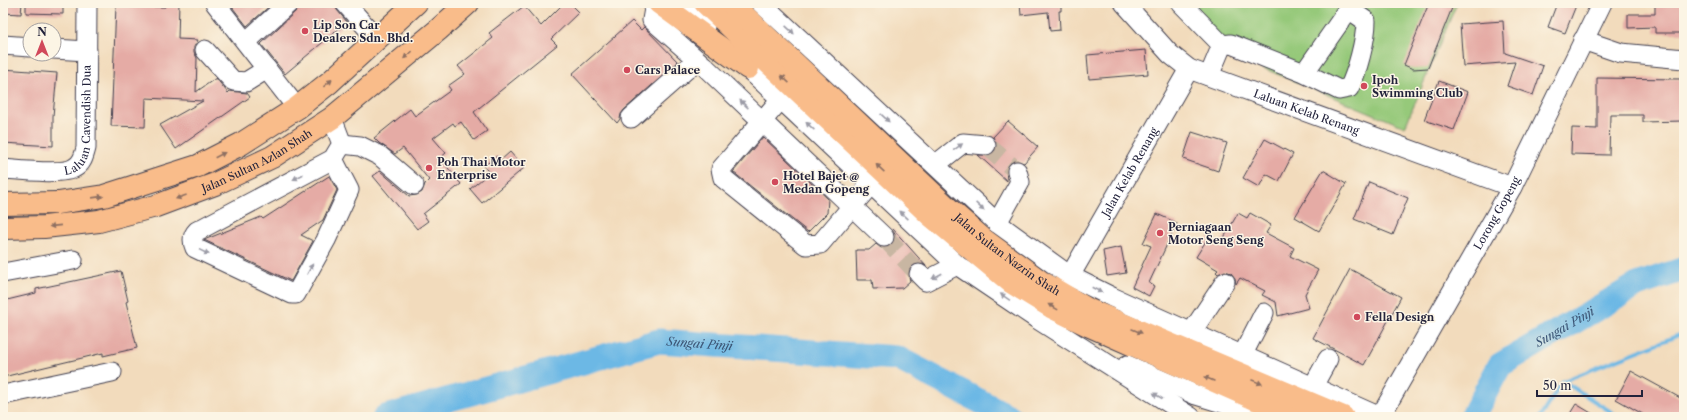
<svg xmlns="http://www.w3.org/2000/svg" width="1687" height="420" viewBox="0 0 1687 420" font-family="'Libre Caslon Text',serif">
<rect width="100%" height="100%" fill="#fcf5e5"/>
<filter id="ink" filterUnits="userSpaceOnUse"><feTurbulence type="fractalNoise" baseFrequency=".025" numOctaves="2"/><feDisplacementMap in="SourceGraphic" scale="8" xChannelSelector="R" yChannelSelector="G"/><feConvolveMatrix kernelMatrix="1 2 1 2 8 2 1 2 1" color-interpolation-filters="sRGB"/></filter>
<filter id="wash" filterUnits="userSpaceOnUse"><feTurbulence type="fractalNoise" baseFrequency=".012" numOctaves="4" result="noise"/><feDisplacementMap in="SourceGraphic" scale="16" xChannelSelector="R" yChannelSelector="G"/><feGaussianBlur stdDeviation="0.9" result="paint"/><feColorMatrix in="noise" values="0 0 0 0 0 0 0 0 0 0 0 0 0 0 0 0 0 1.4 0 .05"/><feComposite in="paint" operator="in"/></filter>
<g filter="url(#wash)">
<rect width="100%" height="100%" fill="#f2dbbc"/>
<!-- green -->
<path fill="#96c97a" stroke="#5c765a" d="M1168 3H1457L1405 127 1207 45Z"/>
<g fill="none" stroke-linecap="round" stroke-linejoin="round">
<!-- stream -->
<path stroke="#6cb8e5" stroke-width="4" d="M1563 381 1619 417
M1540 417 1563 381 1684 333"/>
<!-- river -->
<g stroke="#6cb8e5" stroke-width="25">
<path id="s1" d="M385 417 659 341 897 358 1010 417"/>
<path id="s2" d="M1472 417 1500 365 1637 285 1684 269"/>
</g>
</g>
<g id="blocks">
<!-- building -->
<path fill="#e5aba5" d="M3 3H22L21 14 3 13Z
M26 3H63V14L26 13Z
M165 3H179L178 39 198 40 194 47V52L197 58 196 92 216 78 228 93 230 91 247 93 250 97 176 149 160 125 203 101 146 98 145 127 111 126 116 6 165 7Z
M229 3H273L247 26Z
M300 3H334L337 10 347 22 285 74 261 44 296 11Z
M564 3H570L579 12 551 39 557 45 474 112 487 131 474 140 461 122 455 126 453 123 433 138 446 153 440 158 461 184 423 214 428 221 417 229 373 176 380 171 409 196 417 195 422 192 425 184 429 180 403 148 395 154 379 143 374 138 410 109 415 116 451 90 448 86 465 74 458 66 493 38 489 33 524 6 541 26Z
M1020 3H1061V11H1059L1060 30 1050 31 1048 12 1021 15Z
M1429 3H1454L1428 68 1413 69 1404 65Z
M1557 3H1577L1565 33 1548 27Z
M1655 3H1684V33H1655V27L1628 28V14H1655Z
M632 21 641 30 644 27 678 62 624 110 621 114 620 119 617 123 572 74Z
M1503 21 1505 53 1543 66 1533 95 1507 86 1515 62 1463 66 1460 24Z
M1146 50 1148 74 1089 79 1087 55Z
M3 69 57 73 53 116V146L3 143Z
M1597 78 1681 79 1682 121 1643 122V115H1610L1609 155 1571 154 1572 128 1597 129Z
M1439 81 1468 92 1454 130 1424 120Z
M1008 121 1038 147 1024 163 1014 160 1009 164 1006 169 1007 181 978 155H990L995 152 997 146 993 137Z
M1192 132 1227 143 1218 171 1183 159Z
M763 137 828 199 827 213 808 232 733 172Z
M1265 139 1293 154 1279 181 1266 174 1259 187 1243 178Z
M510 152 524 168 482 203 470 189 489 173 484 166 497 156 501 160Z
M1323 170 1346 184 1319 231 1295 217Z
M329 176 337 190 323 220 301 235 313 241 291 281 204 240 261 217 263 219Z
M1369 182 1408 198 1393 235 1354 219Z
M1238 213 1247 218 1250 213 1271 225 1266 233 1294 248 1290 256 1318 270 1305 294 1309 308 1278 316 1276 302 1262 295 1265 291 1240 278 1236 284 1235 278 1231 273 1225 271 1218 274 1216 272 1218 270 1196 257 1209 236 1221 243Z
M1157 214 1177 223 1149 283 1154 286 1149 296 1132 287 1151 246 1143 243Z
M893 229 926 266 921 263H917L912 266 908 272 910 281 902 288 873 289 872 280H857L856 250H869L876 244 881 248 887 247 892 245 895 240V234L892 230Z
M1121 247 1126 273 1107 276 1103 251Z
M1350 269 1401 297 1364 365 1313 338Z
M121 271 128 301 126 302 137 348 103 356V353L3 377V301L36 293V289Z
M1631 371 1684 400V417H1648L1616 399Z
M1576 404 1598 417H1568Z"/>
</g>
</g>
<g filter="url(#ink)">
<use href="#blocks" fill-opacity="0" stroke="#413e4e" stroke-width="1"/>
<g fill="none" stroke-linecap="round" stroke-linejoin="round">
<!-- minor-tunnel -->
<path stroke="#c8b6a2" stroke-width="19" stroke-dasharray="19 10" stroke-linecap="butt" d="M986 145 1017 171
M884 237 919 274"/>
<!-- minor casing -->
<g stroke="#413e4e" stroke-width="21">
<g id="minor">
<path d="M215 3 297 108"/>
<path d="M345 3 377 39"/>
<path d="M655 3 652 20 703 65 884 237"/>
<path d="M680 3 705 27"/>
<path d="M761 3 997 223 1070 276 1112 297 1380 417"/>
<path id="s3" d="M1124 3 1170 54 1189 69 1512 187"/>
<path d="M1181 3 1222 45"/>
<path d="M1583 40 1621 53 1684 59"/>
<path d="M246 42 289 3"/>
<path d="M3 45 30 47"/>
<path d="M54 49 87 51"/>
<path d="M205 50 233 81 246 82 267 69"/>
<path d="M737 58 957 265 1037 319 1191 417"/>
<path d="M1209 76 1222 45 1231 44 1304 73 1339 90 1349 88C1357 73 1366 39 1366 21L1353 12 1346 13 1304 73"/>
<path d="M781 99 721 169 723 178 806 245 820 244 871 184"/>
<path d="M332 118 342 144 333 159 197 231C192 236 192 241 195 248L292 294H296L326 240 349 190 333 159"/>
<path d="M631 118 697 60"/>
<path d="M342 144 360 146 380 156 414 185"/>
<path d="M935 165 963 143 986 145"/>
<path id="s4" d="M3 169C18 170 63 175 74 168 82 164 84 156 86 148L87 3"/>
<path d="M997 223 1020 182 1017 171"/>
<path d="M3 273 73 260"/>
<path d="M919 274 926 281 957 265"/>
<path id="s5" d="M1070 276 1189 69"/>
<path d="M1191 333 1225 282"/>
<path d="M1242 356 1264 313"/>
<path d="M1127 365 1196 395 1268 417"/>
<path d="M1312 388 1328 359"/>
<path d="M3 395 112 372"/>
<path id="s6" d="M1380 417 1512 187 1602 3"/>
</g>
</g>
<!-- major casing -->
<g stroke="#413e4e" stroke-width="24">
<g id="major">
<path d="M659 3 748 68"/>
<path d="M3 204 58 203 104 196 198 166 241 144 297 108 330 82 416 3"/>
<path id="s7" d="M3 228 44 227 99 221 156 206 215 184 272 157 332 118 438 30 468 3"/>
</g>
</g>
<!-- highway casing -->
<g stroke="#413e4e" stroke-width="24">
<g id="highway">
<path d="M705 3 930 215 1012 283 1051 307 1090 326 1296 417"/>
<path id="s8" d="M731 3 950 210 984 240 1040 281 1089 310 1343 417"/>
</g>
</g>
<!-- minor -->
<use href="#minor" stroke="#fff" stroke-width="19"/>
<!-- major -->
<use href="#major" stroke="#f9bc8a" stroke-width="22"/>
<!-- highway -->
<use href="#highway" stroke="#f9bc8a" stroke-width="22"/>
</g>
<!-- one-way arrows -->
<defs><path id="oneway-solid" d="M-6-.8H1V-3.2L6.5 0L1 3.2V.8H-6Z"/></defs>
<g fill="#9c9ca7">
<use href="#oneway-solid" transform="translate(790 30) rotate(43)"/>
<use href="#oneway-solid" transform="translate(744 104) rotate(-137)"/>
<use href="#oneway-solid" transform="translate(885 118) rotate(43)"/>
<use href="#oneway-solid" transform="translate(810 126) rotate(-137)"/>
<use href="#oneway-solid" transform="translate(958 147) rotate(-36)"/>
<use href="#oneway-solid" transform="translate(298 177) rotate(152)"/>
<use href="#oneway-solid" transform="translate(980 207) rotate(43)"/>
<use href="#oneway-solid" transform="translate(904 215) rotate(-137)"/>
<use href="#oneway-solid" transform="translate(204 252) rotate(26)"/>
<use href="#oneway-solid" transform="translate(310 269) rotate(-61)"/>
<use href="#oneway-solid" transform="translate(937 276) rotate(152)"/>
<use href="#oneway-solid" transform="translate(1097 290) rotate(27)"/>
<use href="#oneway-solid" transform="translate(1005 297) rotate(-146)"/>
<use href="#oneway-solid" transform="translate(1158 396) rotate(-148)"/>
</g>
<g fill="#8e6f62">
<use href="#oneway-solid" transform="translate(408 55) rotate(140)"/>
<use href="#oneway-solid" transform="translate(785 79) rotate(-137)"/>
<use href="#oneway-solid" transform="translate(328 83) rotate(-40)"/>
<use href="#oneway-solid" transform="translate(220 155) rotate(-27)"/>
<use href="#oneway-solid" transform="translate(880 168) rotate(-137)"/>
<use href="#oneway-solid" transform="translate(98 197) rotate(-8)"/>
<use href="#oneway-solid" transform="translate(181 197) rotate(160)"/>
<use href="#oneway-solid" transform="translate(55 226) rotate(174)"/>
<use href="#oneway-solid" transform="translate(1053 307) rotate(-151)"/>
<use href="#oneway-solid" transform="translate(1137 331) rotate(23)"/>
<use href="#oneway-solid" transform="translate(1209 379) rotate(-157)"/>
<use href="#oneway-solid" transform="translate(1257 382) rotate(22)"/>
</g>
</g>
<!-- markers -->
<g fill="#d1495b" stroke="#fcf5e5" stroke-width="1.5">
<circle cx="305" cy="31" r="4"/>
<circle cx="627" cy="70" r="4"/>
<circle cx="1364" cy="86" r="4"/>
<circle cx="429" cy="168" r="4"/>
<circle cx="775" cy="182" r="4"/>
<circle cx="1160" cy="233" r="4"/>
<circle cx="1357" cy="317" r="4"/>
</g>
<g text-anchor="middle" stroke-width="3" stroke-linejoin="round" paint-order="stroke">
<!-- poi labels -->
<g font-size="11" font-weight="bold" fill="#22223b" stroke="#fcf5e5" text-anchor="start">
<text x="313" y="29">Lip Son Car<tspan x="313" dy="13">Dealers Sdn. Bhd.</tspan></text>
<text x="635" y="74">Cars Palace</text>
<text x="1372" y="84">Ipoh<tspan x="1372" dy="13">Swimming Club</tspan></text>
<text x="437" y="166">Poh Thai Motor<tspan x="437" dy="13">Enterprise</tspan></text>
<text x="783" y="180">Hotel Bajet @<tspan x="783" dy="13">Medan Gopeng</tspan></text>
<text x="1168" y="231">Perniagaan<tspan x="1168" dy="13">Motor Seng Seng</tspan></text>
<text x="1365" y="321">Fella Design</text>
</g>
<!-- street labels -->
<g font-size="11" fill="#22223b" stroke="#fcf5e5">
<text dy="4" stroke="none"><textPath href="#s3" startOffset="218">Laluan Kelab Renang</textPath></text>
<text dy="4" stroke="none"><textPath href="#s4" startOffset="120">Laluan Cavendish Dua</textPath></text>
<text dy="4" stroke="none"><textPath href="#s7" startOffset="266">Jalan Sultan Azlan Shah</textPath></text>
<text dy="4" stroke="none"><textPath href="#s5" startOffset="120">Jalan Kelab Renang</textPath></text>
<text dy="4" stroke="none"><textPath href="#s6" startOffset="235">Lorong Gopeng</textPath></text>
<text dy="4" stroke="none"><textPath href="#s8" startOffset="374">Jalan Sultan Nazrin Shah</textPath></text>
</g>
<!-- water labels -->
<g font-size="12" font-style="italic" fill="#3c5676" stroke="#fcf5e5">
<text dy="4" stroke="none"><textPath href="#s2" startOffset="134">Sungai Pinji</textPath></text>
<text dy="4" stroke="none"><textPath href="#s1" startOffset="325">Sungai Pinji</textPath></text>
</g>
</g>
<!-- margin -->
<rect width="1687" height="420" fill="none" stroke="#fcf5e5" stroke-width="16"/>
<!-- north arrow -->
<g transform="translate(42 42)"><circle r="19" fill="#fcf5e5" stroke="#a5a1a1"/>
<path d="M0-3L7 15L0 10L-7 15Z" fill="#d1495b"/>
<text y="-6" font-size="11" font-weight="bold" text-anchor="middle" fill="#22223b">N</text>
</g>
<!-- scale -->
<path d="M1537 390v6h105v-6" fill="none" stroke="#22223b" stroke-width="2"/>
<text x="1543" y="390" font-size="12" fill="#22223b" stroke="#fcf5e5" stroke-width="3" paint-order="stroke">50 m</text>
</svg>
